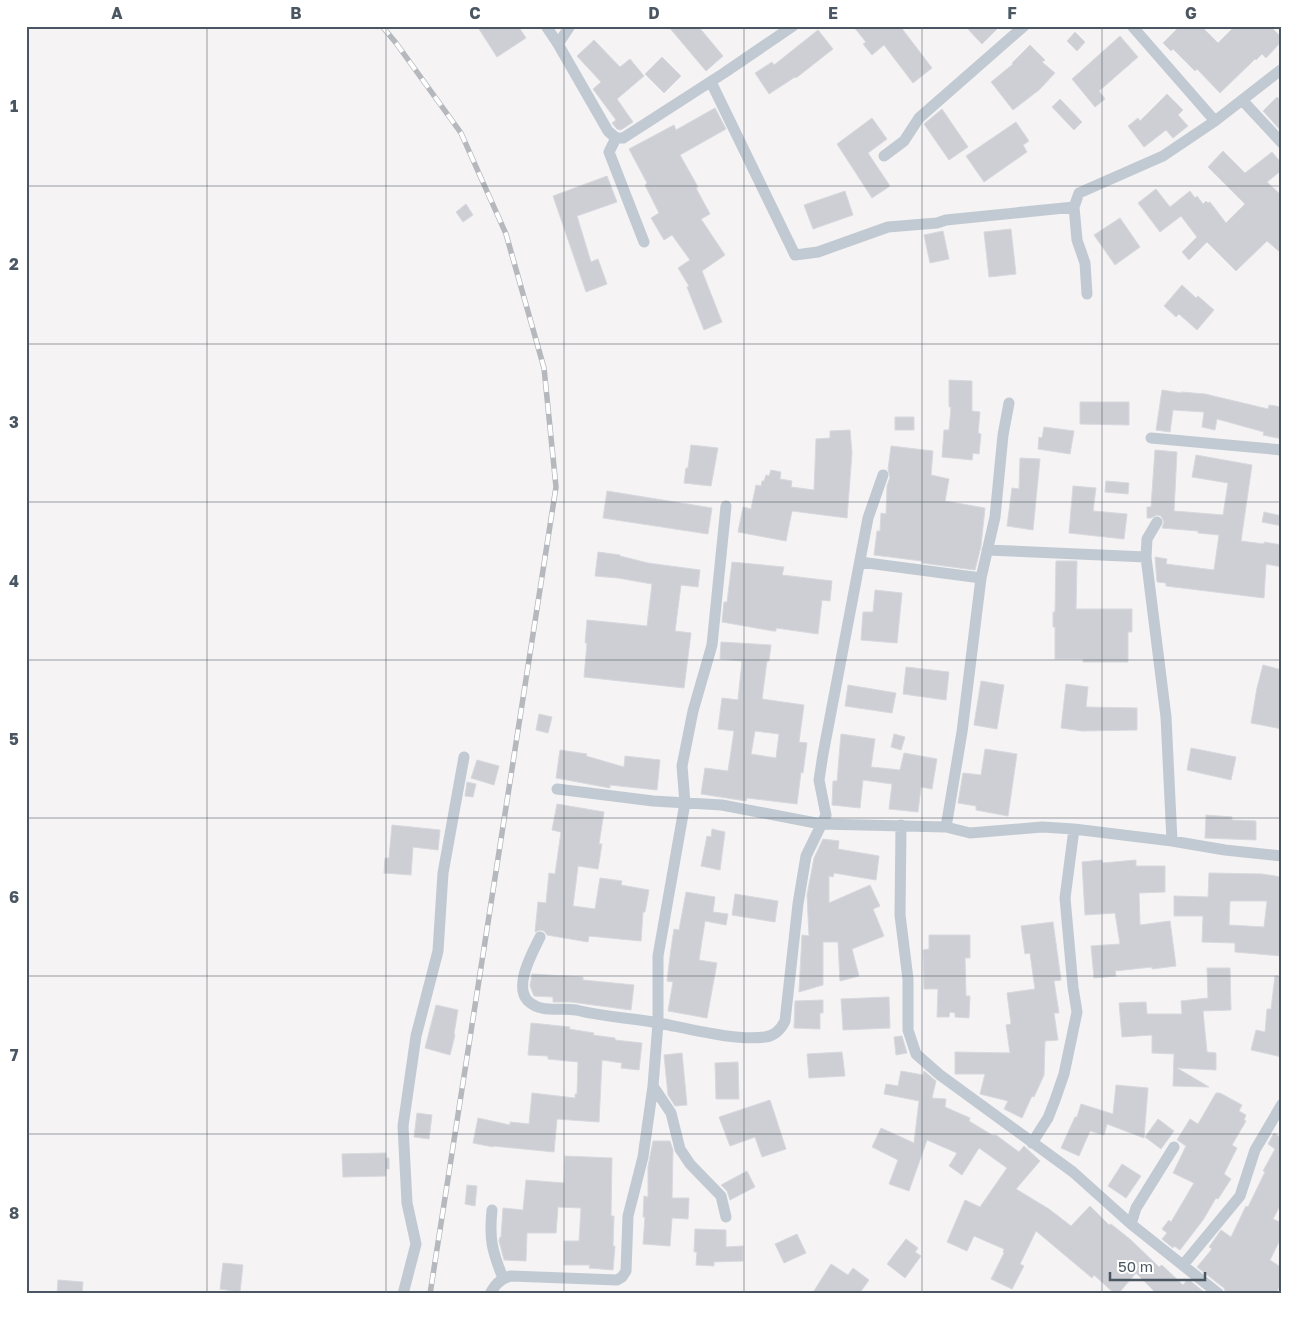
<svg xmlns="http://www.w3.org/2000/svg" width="1308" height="1320" viewBox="0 0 1308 1320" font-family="'Golos Text',sans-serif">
<rect width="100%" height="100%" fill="#f5f3f3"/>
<!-- building -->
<path fill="#cdcfd5" stroke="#d7d9de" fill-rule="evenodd" d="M477 26H518L526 38 497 57Z
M668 26H698L723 56 706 71Z
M853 26H900L932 68 913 83 884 45 872 55 863 44 866 42Z
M965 26H1000L982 44Z
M1180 26H1201L1218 43 1235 26H1270L1282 38V41L1266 58 1262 54 1256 60 1255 59 1220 93 1197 69 1195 71 1173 49 1171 51 1163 43Z
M818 30 833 49 796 78 795 77 769 94 755 73 772 62 774 65Z
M1075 32 1085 42 1077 51 1067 41Z
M1120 36 1138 57 1099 91 1105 99 1095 107 1072 79Z
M594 40 620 67 630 59 644 76 617 99 633 122 621 130 617 129 612 123 616 120 593 89 601 82 577 56Z
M1030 45 1045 60 1042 62 1055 73 1039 90 1013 110 991 82 1013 64 1012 63Z
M662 57 681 76 664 93 645 74Z
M1167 94 1183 110 1178 115 1188 126 1173 138 1166 130 1144 147 1128 126 1138 118 1140 121Z
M1277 97 1282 101V132L1263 111Z
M1060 99 1082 122 1074 130 1052 107Z
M715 108 726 129 680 155 698 187 696 188 710 214 701 219 725 255 702 271 722 322 704 330 687 287 689 286 678 268 690 260 672 235 664 240 651 218 659 213 645 185 647 183 629 149 674 125 676 130Z
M942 109 968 147 949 160 924 124Z
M872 118 887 139 868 153 890 186 872 198 837 144Z
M1016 122 1029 141 1023 145 1027 152 984 182 966 156Z
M1223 151 1245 173 1272 152 1282 164V170L1267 182 1282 196V254L1267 241 1236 271 1207 242 1189 260 1182 252 1197 237 1181 216 1160 232 1138 203 1156 189 1170 207 1190 191 1195 198 1197 196 1203 204 1206 201 1208 203 1210 202 1226 223 1245 204 1208 167Z
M607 176 617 202 577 216 591 262 598 259 607 284 586 292 553 196Z
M845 191 853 215 813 229 804 205Z
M466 204 473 215 463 222 456 212Z
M1120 218 1140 247 1115 265 1094 235Z
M1011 229 1016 274 989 277 984 232Z
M943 231 949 259 930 263 924 235Z
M1182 285 1196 298 1198 296 1214 310 1197 330 1179 314 1176 317 1164 306Z
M949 380 972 381V411L980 412 978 433 981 434 979 454 973 453 972 460 942 457 944 430H949L951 407H949Z
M1162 390 1181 393V392L1205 394 1268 409 1269 405 1282 407V439L1263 435 1264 432 1217 419 1215 430 1202 427 1204 412 1173 410 1170 432 1156 430Z
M1080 402H1129V425L1080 424Z
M895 417H914V430H895Z
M1044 427 1074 431 1070 454 1038 449 1039 437 1042 438Z
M850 430 852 453 847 518 792 511 786 541 738 532 743 507 751 509 756 485 761 486 762 481H764L766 475 769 476 771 470 781 472 780 479 792 481 791 487 814 490 816 439 830 438V431Z
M691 445 718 448 711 486 684 483 686 468H688Z
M891 446 933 451 931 475 949 479 945 501 985 508 981 546 975 570 922 563V561L874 555 877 531H880L881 513 886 514 887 486 890 477 888 470Z
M1155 450 1177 452 1174 511 1223 515 1228 483 1192 477 1196 455 1252 465 1241 541 1264 544V542L1282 545V567L1266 564 1264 598 1166 586V583L1157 582 1155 557 1167 559 1166 564 1214 570 1219 535 1198 533V531L1162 528 1164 522 1161 516 1157 515 1151 518H1147V507H1151Z
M1020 458 1040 459 1033 530 1007 526 1012 488 1019 489Z
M1106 481 1129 483 1128 494 1105 492Z
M1073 486 1096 488 1093 511 1127 514 1124 539 1069 533Z
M607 491 712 508 708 534 603 518Z
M1264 512 1282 516V526L1262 522Z
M598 552 620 555V556L648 563 700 570 698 587 681 585 675 631 691 633 684 688 584 677 587 643H585L587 620 647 626 652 584 618 578 595 576Z
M1056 561H1077L1076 609H1132V632H1128V662H1083V659H1055V627H1053V612H1055Z
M732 562 784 567 782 575 832 581 830 601 822 600 818 634 776 628V631H773L722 622 724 602H727Z
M875 590 902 593 897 643 861 640 863 612H873Z
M721 642 771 645 769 661H767L762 699 804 705 799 742 807 743 803 773 801 772 797 804 747 798 746 801 701 794 705 768 728 771 734 731 718 729 722 698 738 700 742 661 720 659ZM755 731 779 734 776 758 751 754Z
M1263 665 1282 670V729L1251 723 1257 688Z
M906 667 949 672 946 700 903 694Z
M981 681 1004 685 997 729 974 725Z
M1066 684 1088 687 1086 707 1137 708V730L1082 731 1061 728Z
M848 685 896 693 892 713 845 706Z
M539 714 552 717 548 733 536 730Z
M841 734 875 739 871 767 900 770 904 753 937 759 932 789 921 787 918 812 889 809 892 784 863 780 860 808 832 805 833 781H837Z
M894 734 905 737 901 750 891 747Z
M1191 748 1236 757 1231 780 1187 770Z
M985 749 1017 754 1008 816 976 810V806L958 803 963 773 981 775Z
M560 750 587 754 586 756 624 767 625 756 660 760 657 790 610 785V788L556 778Z
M477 760 499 766 494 785 471 778Z
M467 782 476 784 473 797 465 796Z
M557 804 604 812 599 844H602L598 869 578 866 573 906 595 909 600 878 622 881 621 885 649 890 645 912H643L641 941 589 936 588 942 547 935 544 931 540 930 535 932 538 902 546 903 549 873 555 874 561 832 552 830Z
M1206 815 1232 817V820L1256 821V840L1205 838Z
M392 825 440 830 438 850 413 847 411 875 384 873 385 858H389Z
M712 829 725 832 720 870 701 866 707 836 711 837Z
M823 839 839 841 838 849 879 856 876 880 834 873 833 877 829 876V903L870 885 880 906 873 909 884 936 852 949 859 976 840 981 838 942H823V985L799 992 802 935 809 936 807 895 814 858Z
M1102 860 1103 863 1136 860V866H1165V892L1139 893 1140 925 1170 921 1176 966 1152 969V967L1115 971 1116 976 1094 978 1091 946 1120 944 1115 913 1085 915 1082 862Z
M1209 873 1262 874 1282 877V956L1235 952V943L1202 942 1203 916H1174V896L1208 897ZM1230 901H1267L1264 927 1229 925Z
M686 892 715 897 713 912 728 914 726 925 705 921 699 960 717 963 707 1018 668 1011 673 982 667 981 671 949 674 929 679 930Z
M735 894 778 901 775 922 732 915Z
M1053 922 1061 980 1054 981 1059 1013H1054L1058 1040 1045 1041 1044 1075 1034 1097 1032 1096 1022 1118 1004 1109 1008 1101 980 1094 985 1074H955V1052L1010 1053 1006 1025 1011 1024 1007 993 1035 989 1030 953 1025 954 1021 926Z
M929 935H970V958H965L966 996H970L969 1018 955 1017V1013L950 1012 949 1017H937L938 989H924L923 950 929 949Z
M1207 968H1230L1231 1010 1203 1011 1207 1052 1216 1053V1070L1177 1068 1209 1087 1173 1086 1174 1054 1152 1053V1035L1122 1037 1119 1003 1146 1002 1147 1014H1182L1181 1001 1208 998Z
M532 974 583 977V980L634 985 631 1010 571 1002H553V997L534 996 530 986Z
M1275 976 1282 977V1057L1251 1050 1256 1030 1265 1032 1267 1009H1271Z
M889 997 890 1028 843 1030 841 999Z
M823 1000V1013H820V1029L794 1028 795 1001Z
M436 1005 458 1010 454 1034 455 1035 450 1055 425 1048Z
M531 1023 570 1027 569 1029 594 1033 593 1035 615 1038V1040L642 1043 639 1070 621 1068 622 1063 602 1060 599 1122 557 1119 554 1152 493 1146V1147L473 1143 478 1118 510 1125V1122L529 1124 532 1093 575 1098V1094H577L578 1062 548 1059V1056L528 1055Z
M902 1036 907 1053 896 1055 894 1037Z
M842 1052 845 1076 809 1078 807 1054Z
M682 1053 687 1105 675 1106 668 1095 664 1055Z
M738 1062 739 1099H716L715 1063Z
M901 1071 923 1075 924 1071 936 1081 932 1098 946 1099 945 1107 970 1118 969 1121 992 1135H996L1019 1152 1024 1146 1040 1161 1016 1189 1049 1209 1071 1226 1090 1206 1109 1225 1111 1224 1131 1240 1159 1267 1162 1265 1183 1285 1188 1279 1204 1292 1203 1294H1157L1136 1273 1118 1294H1115L1094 1275 1092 1278 1036 1231 1020 1264 1024 1266 1012 1289 991 1279 1004 1253 1003 1252 1004 1249 974 1236 967 1251 947 1242 965 1200 980 1207 1007 1168 979 1148 962 1175 949 1166 957 1153 927 1140 909 1191 889 1184 898 1160 872 1147 881 1128 914 1143 919 1101 884 1094 886 1084 898 1086Z
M1116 1085 1148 1088 1144 1138 1107 1124 1104 1135 1090 1131 1079 1156 1061 1148 1075 1117H1077L1081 1104 1113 1114Z
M1216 1093H1220L1242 1105 1239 1111 1246 1115 1244 1120 1246 1121 1232 1145 1237 1148 1224 1174 1231 1179 1218 1199 1216 1198 1203 1220 1180 1250 1174 1246 1173 1248 1162 1239 1167 1233 1162 1229 1169 1220 1171 1222 1194 1183 1173 1173 1186 1146 1177 1140 1190 1119 1198 1124Z
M770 1100 786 1149 762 1157 755 1137 730 1146 719 1117Z
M417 1113 432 1115 429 1139 414 1137Z
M1158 1119 1174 1131 1161 1149 1145 1137Z
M1274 1133 1281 1138 1282 1136V1202L1273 1219 1282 1223V1236L1270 1260 1282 1268V1284L1275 1294H1226L1224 1288 1197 1267 1212 1249 1209 1247 1221 1230 1231 1237 1246 1206 1248 1207 1265 1172 1263 1171 1275 1149 1268 1144Z
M653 1141H670L673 1150 672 1198H689L688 1219 672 1218 670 1246 643 1244 645 1217H643L644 1196 648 1197V1167Z
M386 1153V1158H389V1169H386V1176L343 1177 342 1154Z
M565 1156 612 1158 611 1216H614L613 1246H615L613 1270 589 1268 590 1265H564V1241H579L581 1208 558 1207 556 1233H527L526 1261 504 1260 499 1241 500 1237H501L503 1208 523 1210 526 1180 564 1183Z
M1122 1164 1141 1176 1126 1198 1108 1186Z
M747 1171 755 1187 730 1200 727 1191 721 1185Z
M467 1185 477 1186 475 1206 465 1204Z
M695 1229 726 1230V1247L743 1246V1261L714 1262V1266L696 1265 697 1252H694Z
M797 1234 806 1253 784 1263 775 1244Z
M906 1239 918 1248 915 1252 921 1256 905 1278 887 1264Z
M223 1263 243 1265 240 1292 220 1289Z
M831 1264 848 1275 853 1268 869 1280 859 1294H812Z
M58 1280 83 1282 82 1294H57Z"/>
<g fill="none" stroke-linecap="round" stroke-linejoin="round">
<!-- minor -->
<path stroke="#c1cad2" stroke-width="11" d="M546 26 558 44
M570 26 558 44 608 131 616 138H623L724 73 793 26
M1132 26 1215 121
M711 82 795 255 818 252 888 227 937 223 946 220 1074 207
M1243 101 1282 143
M616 138 609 152 644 242
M884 156 904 141 919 118 1024 26
M1087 294 1085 263 1077 240 1074 207 1079 193 1163 156 1215 121 1282 69
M1151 438 1282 450
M1157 522 1147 539 1146 557 1166 717 1172 841
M987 550 1146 557
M860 562 981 578
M557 789 653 801 722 805 821 824 946 827 970 833 1042 827 1074 829 1172 841 1225 850 1282 856
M901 825 900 915 908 979V1030L916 1054 940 1075 1073 1172 1131 1224 1219 1294
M946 827 962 732 981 578 995 517 1003 435 1009 403
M540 937C533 952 513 986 528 1001 542 1014 560 1007 576 1010 604 1017 632 1018 659 1023 690 1029 735 1041 765 1037 775 1036 781 1029 785 1021L798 904 806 856 826 815 819 780 823 754 868 518 883 475
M653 1086 671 1113 680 1149 690 1164 721 1196 726 1217
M1032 1143 1048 1118 1055 1100 1064 1074 1077 1012 1073 987 1065 898 1074 829
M492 1210C489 1239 492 1251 503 1278
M1131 1224 1136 1208 1174 1147
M1183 1265 1240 1196 1255 1150 1282 1104
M403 1294 416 1244 407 1203 403 1126 416 1036 438 951 443 873 464 757
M490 1294C495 1284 501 1278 511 1276L617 1280 622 1277 626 1271 628 1216 643 1157 653 1086 658 1023V956L685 803 682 766 693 711 712 645 726 506"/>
<!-- rail casing -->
<g stroke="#b5b8bd" stroke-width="5.5">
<path id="rail" d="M382 26 396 43 461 133 506 234 544 368 556 487 430 1294"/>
</g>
<!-- rail -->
<use href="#rail" stroke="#fff" stroke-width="4" stroke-dasharray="11" stroke-linecap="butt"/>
</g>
<!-- grid -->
<path fill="none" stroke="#4a5661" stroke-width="1" stroke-opacity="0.55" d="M207 26V1294M386 26V1294M564 26V1294M744 26V1294M922 26V1294M1102 26V1294M26 186H1282M26 344H1282M26 502H1282M26 660H1282M26 818H1282M26 976H1282M26 1134H1282"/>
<!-- border -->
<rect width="1308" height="1320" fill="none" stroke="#ffffff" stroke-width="55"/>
<!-- scale -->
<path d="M1110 1272v8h95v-8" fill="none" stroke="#4a5661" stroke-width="2.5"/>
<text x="1118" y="1272" font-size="15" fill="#4a5661" stroke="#ffffff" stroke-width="4" paint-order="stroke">50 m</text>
<rect x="28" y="28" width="1252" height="1264" fill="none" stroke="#4a5661" stroke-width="2"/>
<g font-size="16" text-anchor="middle" font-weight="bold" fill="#4a5661">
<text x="117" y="19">A</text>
<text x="296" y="19">B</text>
<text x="475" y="19">C</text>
<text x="654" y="19">D</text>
<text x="833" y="19">E</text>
<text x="1012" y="19">F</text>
<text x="1191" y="19">G</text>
<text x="14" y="112">1</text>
<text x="14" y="270">2</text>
<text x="14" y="428">3</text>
<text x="14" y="587">4</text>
<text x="14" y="745">5</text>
<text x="14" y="903">6</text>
<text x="14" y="1061">7</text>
<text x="14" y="1219">8</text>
</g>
</svg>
